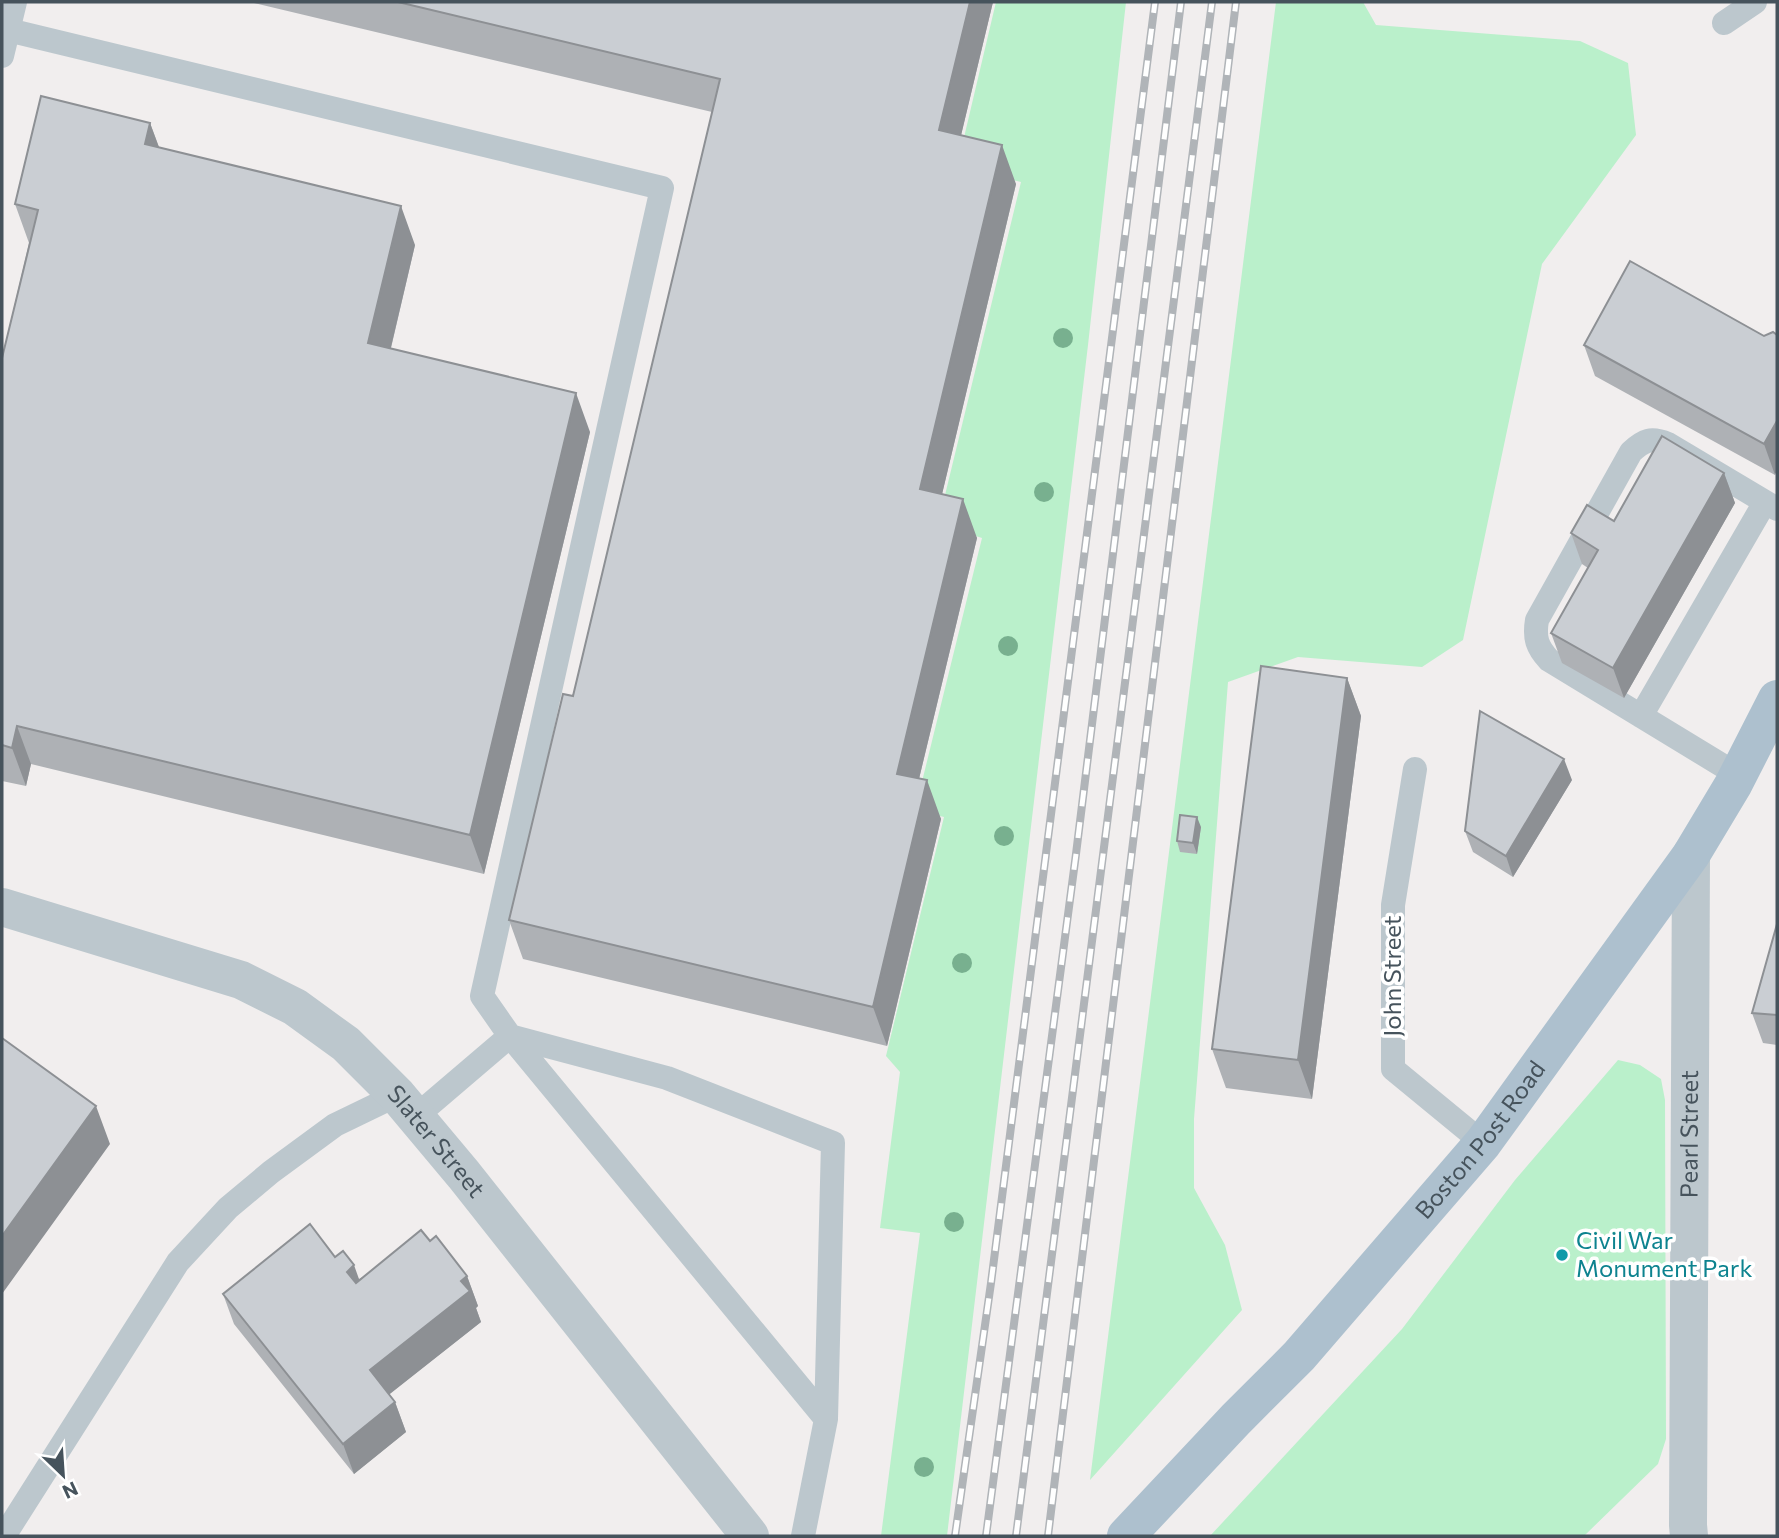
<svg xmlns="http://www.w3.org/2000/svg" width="1779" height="1538" viewBox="0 0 1779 1538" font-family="Commissioner,sans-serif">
<rect width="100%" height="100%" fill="#f1eeee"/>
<!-- green -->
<path fill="#baf0cb" d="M996 2H1126L1088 345 947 1536H881L920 1233 880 1228 900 1072 886 1056 944 817 915 810 982 538 938 524 1021 182 957 167Z
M1276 2H1363L1376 25 1580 41 1628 63 1636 135 1542 264 1463 640 1422 667 1298 657 1228 682 1194 1119V1188L1225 1245 1242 1310 1090 1480Z
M1618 1060 1640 1065 1661 1079 1665 1100 1666 1439 1658 1464 1584 1536H1210L1402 1329 1515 1180Z"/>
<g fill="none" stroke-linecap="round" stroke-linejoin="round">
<!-- service -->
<path stroke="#bcc7cd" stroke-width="24" d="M1724 23 1755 2
M8 30 662 188 482 996 510 1036 826 1419
M2 56 15 2
M1641 716 1765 502
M1415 769 1393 905V1069L1483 1143
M1738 775 1549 660C1537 647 1534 638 1537 620L1631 452C1644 440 1651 437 1668 444L1777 509
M415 1117 510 1036 667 1078 833 1143 826 1419 803 1536
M4 1536 178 1262 228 1208 271 1172 335 1125 397 1095"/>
<!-- tertiary -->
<g stroke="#bcc7cd" stroke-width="38">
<path id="s1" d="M2 907 241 980 295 1007 346 1044 397 1095 464 1175 750 1536"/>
<path id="s2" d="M1689 1536 1688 1525 1691 855"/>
</g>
<!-- primary -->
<path stroke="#adc0ce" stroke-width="38" id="s3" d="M1126 1536 1236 1419 1299 1356 1483 1143 1691 855 1733 785 1777 699"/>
<!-- rail casing -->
<g stroke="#b0b4b8" stroke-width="8">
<path id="rail" d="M955 1536 991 1283 1155 2
M986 1536 1076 854 1181 2
M1016 1536 1212 2
M1048 1536 1236 2"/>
</g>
<!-- rail -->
<use href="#rail" stroke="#fff" stroke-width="5" stroke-dasharray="16" stroke-linecap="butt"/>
</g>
<!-- trees -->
<g fill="#78b08f">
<circle cx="1063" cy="338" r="10"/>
<circle cx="1044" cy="492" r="10"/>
<circle cx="1008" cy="646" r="10"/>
<circle cx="1004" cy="836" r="10"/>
<circle cx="962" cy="963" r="10"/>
<circle cx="954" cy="1222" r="10"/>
<circle cx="924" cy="1467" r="10"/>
</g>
<!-- wall -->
<path fill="#aeb1b5" d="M250 2H993L961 135 1016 184 942 494 977 538 919 779 941 819 887 1046 523 959 509 920 573 696 712 112Z
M150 123 159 147 415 245 391 348 590 432 484 874 31 764 26 786 2 781V358L29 243 15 204Z
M1764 336 1775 475 1595 376 1584 345Z
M1724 473 1735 503 1624 698 1562 663 1551 633 1588 568 1582 564 1571 533 1614 521Z
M1347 678 1361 716 1312 1099 1226 1088 1212 1049Z
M1572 780 1513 877 1473 852 1465 831Z
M1201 827 1197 854 1180 852 1177 841Z
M1777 924V1045L1763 1043 1752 1013Z
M430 1241 467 1276 478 1306 476 1308 481 1322 389 1394 395 1402 406 1432 354 1474 234 1324 223 1294 335 1257 359 1279Z"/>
<!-- shaded-wall -->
<path fill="#8d9094" d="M970 2H993L953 169 939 130Z
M150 123 164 161 145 144Z
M1002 145 1016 184 934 528 920 489Z
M401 206 415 245 383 381 368 343Z
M576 393 590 432 484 874 470 835Z
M1777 421V470L1775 475 1764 444Z
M1724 473 1735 503 1624 698 1613 668Z
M963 499 977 538 911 812 897 774Z
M1347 678 1361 716 1312 1099 1298 1060Z
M17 726 31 764 26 786 12 748Z
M1564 759 1572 780 1513 877 1506 856Z
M927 780 941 819 887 1046 873 1007Z
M1197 817 1201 827 1197 854 1193 843Z
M96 1106 110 1144 2 1294V1236Z
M354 1265 365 1296 347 1272Z
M467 1276 478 1306 476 1308 481 1322 381 1401 370 1370Z
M395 1402 406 1432 354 1474 343 1444Z"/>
<!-- building -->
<path fill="#caced3" stroke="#8d9094" stroke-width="2" d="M398 2H970L939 130 1002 145 920 489 963 499 897 774 927 780 873 1007 509 920 563 694 573 696 720 79Z
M41 96 150 123 145 144 401 206 368 343 576 393 470 835 17 726 12 748 2 745V358L38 210 15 204Z
M1630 261 1764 336 1773 332 1777 335V421L1764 444 1584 345Z
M1662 436 1724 473 1613 668 1551 633 1598 550 1571 533 1587 505 1614 521Z
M1261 666 1347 678 1298 1060 1212 1049Z
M1480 711 1564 759 1506 856 1465 831Z
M1180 815 1197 817 1193 843 1177 841Z
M1777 924V1015L1752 1013Z
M2 1038 96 1106 2 1236Z
M310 1224 335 1257 343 1251 354 1265 347 1272 356 1283 421 1230 430 1241 436 1236 467 1276 461 1281 470 1291 370 1370 395 1402 343 1444 223 1294Z"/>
<!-- markers -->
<circle fill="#0f9aa8" stroke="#fff" stroke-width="2.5" cx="1562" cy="1255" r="7"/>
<g text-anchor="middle" stroke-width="7" stroke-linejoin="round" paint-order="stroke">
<!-- street labels -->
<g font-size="24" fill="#46535c" stroke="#fff">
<text transform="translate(1393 976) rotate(-90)" y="8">John Street</text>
<text dy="8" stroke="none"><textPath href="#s2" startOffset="402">Pearl Street</textPath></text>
<text dy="8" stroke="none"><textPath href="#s3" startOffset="532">Boston Post Road</textPath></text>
<text dy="8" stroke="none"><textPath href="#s1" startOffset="506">Slater Street</textPath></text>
</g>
<!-- culture labels -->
<g font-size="24" fill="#0d838f" stroke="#fff" text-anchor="start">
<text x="1576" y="1249">Civil War<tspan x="1576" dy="28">Monument Park</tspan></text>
</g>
</g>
<!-- border -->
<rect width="1779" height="1538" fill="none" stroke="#46535c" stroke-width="7"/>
<!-- north arrow -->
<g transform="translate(63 1475) rotate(155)" stroke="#ffffff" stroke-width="5" paint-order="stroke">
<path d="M0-5L12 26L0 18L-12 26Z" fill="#46535c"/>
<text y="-10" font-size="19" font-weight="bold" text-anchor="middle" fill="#46535c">N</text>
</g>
</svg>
